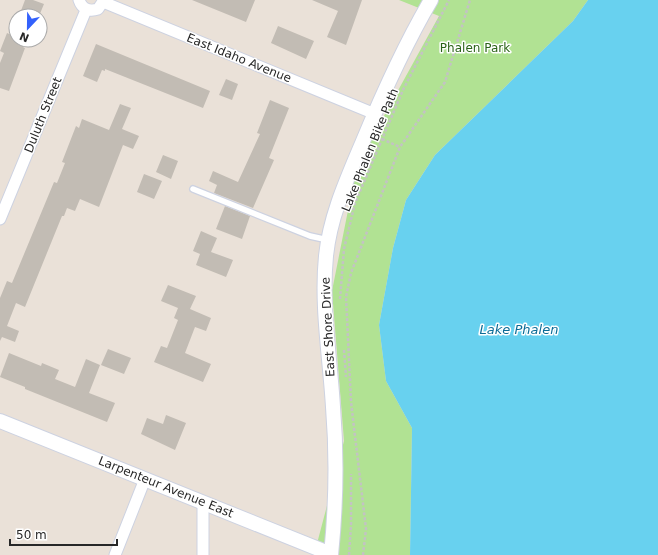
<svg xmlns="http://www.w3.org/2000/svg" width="658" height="555" viewBox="0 0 658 555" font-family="'DejaVu Sans',sans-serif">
<rect width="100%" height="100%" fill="#eae1d8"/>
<!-- green -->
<path fill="#b1e293" d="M399 0H588L573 21 435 155 406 200 393 248 379 325 386 381 412 428 410 555H314L344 441 332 291 357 165 439 16Z"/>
<!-- water -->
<path fill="#68d1ef" d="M588 0H658V555H410L412 428 386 381 379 325 393 248 406 200 435 155 573 21Z"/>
<!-- building -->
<path fill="#c2bcb4" d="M25 0H33L44 4 39 16H19Z
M192 0H255L246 22Z
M312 0H362L346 45 327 37 338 11Z
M278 26 314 41 306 59 271 43Z
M7 33 16 37V40H26L23 47 25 48 9 91 0 88V63L4 53 0 51Z
M96 44 210 91 203 108 105 69V71L102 70 97 82 83 76Z
M226 79 238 84 232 100 219 95Z
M270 100 289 108 269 158 274 160 253 208 214 193 217 185 209 181 213 171 238 182 260 134 257 133Z
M120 104 131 108 122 129 139 136 133 149 123 145 99 207 80 199 75 211 67 208 64 216H62L25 307 16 303 7 326 19 331 15 342 2 337 0 341V298L7 281 12 283 54 182 57 183 65 163 62 162 76 126 79 128 82 119 109 130Z
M163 155 178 161 171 179 156 172Z
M144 174 162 181 154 199 137 192Z
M225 206 250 216 242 239 216 229Z
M201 231 217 238 211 252 233 260 226 277 196 265 200 254 193 251Z
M168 285 196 296 190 309 211 318 206 331 195 327 185 353 211 364 203 382 154 362 161 346 167 348 178 320 174 318 178 308 161 301Z
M108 349 131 358 124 374 101 365Z
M9 353 41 366 42 363 59 370 55 379 75 387 86 359 100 365 89 393 115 403 107 422 25 389V387L0 377Z
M166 415 186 423 175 450 141 434 147 418 163 424Z"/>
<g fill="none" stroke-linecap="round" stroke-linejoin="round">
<!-- service casing -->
<g stroke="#cdd2e1" stroke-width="8">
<path id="service" d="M193 189 310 236 328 240"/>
</g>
<!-- minor casing -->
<g stroke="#cdd2e1" stroke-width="13">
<path id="minor" d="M79 0C82 9 89 12 98 9L104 0
M103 2 375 114
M0 219 86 10
M115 555 145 479
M203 555V502"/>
</g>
<!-- tertiary casing -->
<g stroke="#cdd2e1" stroke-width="16">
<path id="tertiary" d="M0 421 331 554
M331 555C336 506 337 456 333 407 330 357 321 306 326 256 330 216 347 179 363 141 383 93 404 46 431 0"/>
</g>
<!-- path -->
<path stroke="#c3c3c3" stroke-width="2.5" stroke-dasharray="3 2" stroke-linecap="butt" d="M382 139 400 147
M340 299 344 249 355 203 403 90 449 0
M344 350 346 377
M349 555 351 525V474
M363 555 366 529 351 402 346 297 351 273 400 147 445 82 470 0"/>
<!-- service -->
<use href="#service" stroke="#fff" stroke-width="5.5"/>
<!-- minor -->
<use href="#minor" stroke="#fff" stroke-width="11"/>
<!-- tertiary -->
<use href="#tertiary" stroke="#fff" stroke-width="14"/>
</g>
<g text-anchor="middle" stroke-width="3" stroke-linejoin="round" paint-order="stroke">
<!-- park labels -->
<g font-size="12" fill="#2b6318" stroke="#fff">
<text x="475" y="52">Phalen Park</text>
</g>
<!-- street labels -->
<g font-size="12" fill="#272727" stroke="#fff">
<text transform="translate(239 58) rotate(22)" y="4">East Idaho Avenue</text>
<text transform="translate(43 115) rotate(-68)" y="4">Duluth Street</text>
<text transform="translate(370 150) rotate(-68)" y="4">Lake Phalen Bike Path</text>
<text transform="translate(328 327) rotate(-93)" y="4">East Shore Drive</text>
<text transform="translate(166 487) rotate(22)" y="4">Larpenteur Avenue East</text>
</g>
<!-- water labels -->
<g font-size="13" font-style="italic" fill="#0b6c97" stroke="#fff">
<text x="519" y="334">Lake Phalen</text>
</g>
</g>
<!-- north arrow -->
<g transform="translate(28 28) rotate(202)"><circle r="19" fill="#ffffff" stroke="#a9a9a9"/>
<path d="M0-3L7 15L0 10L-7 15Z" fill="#3361fc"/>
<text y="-6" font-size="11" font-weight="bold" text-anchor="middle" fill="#272727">N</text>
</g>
<!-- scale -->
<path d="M10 539v6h107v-6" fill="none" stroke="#272727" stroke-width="2"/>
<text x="16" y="539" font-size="12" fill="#272727" stroke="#ffffff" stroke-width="3" paint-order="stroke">50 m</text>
</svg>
